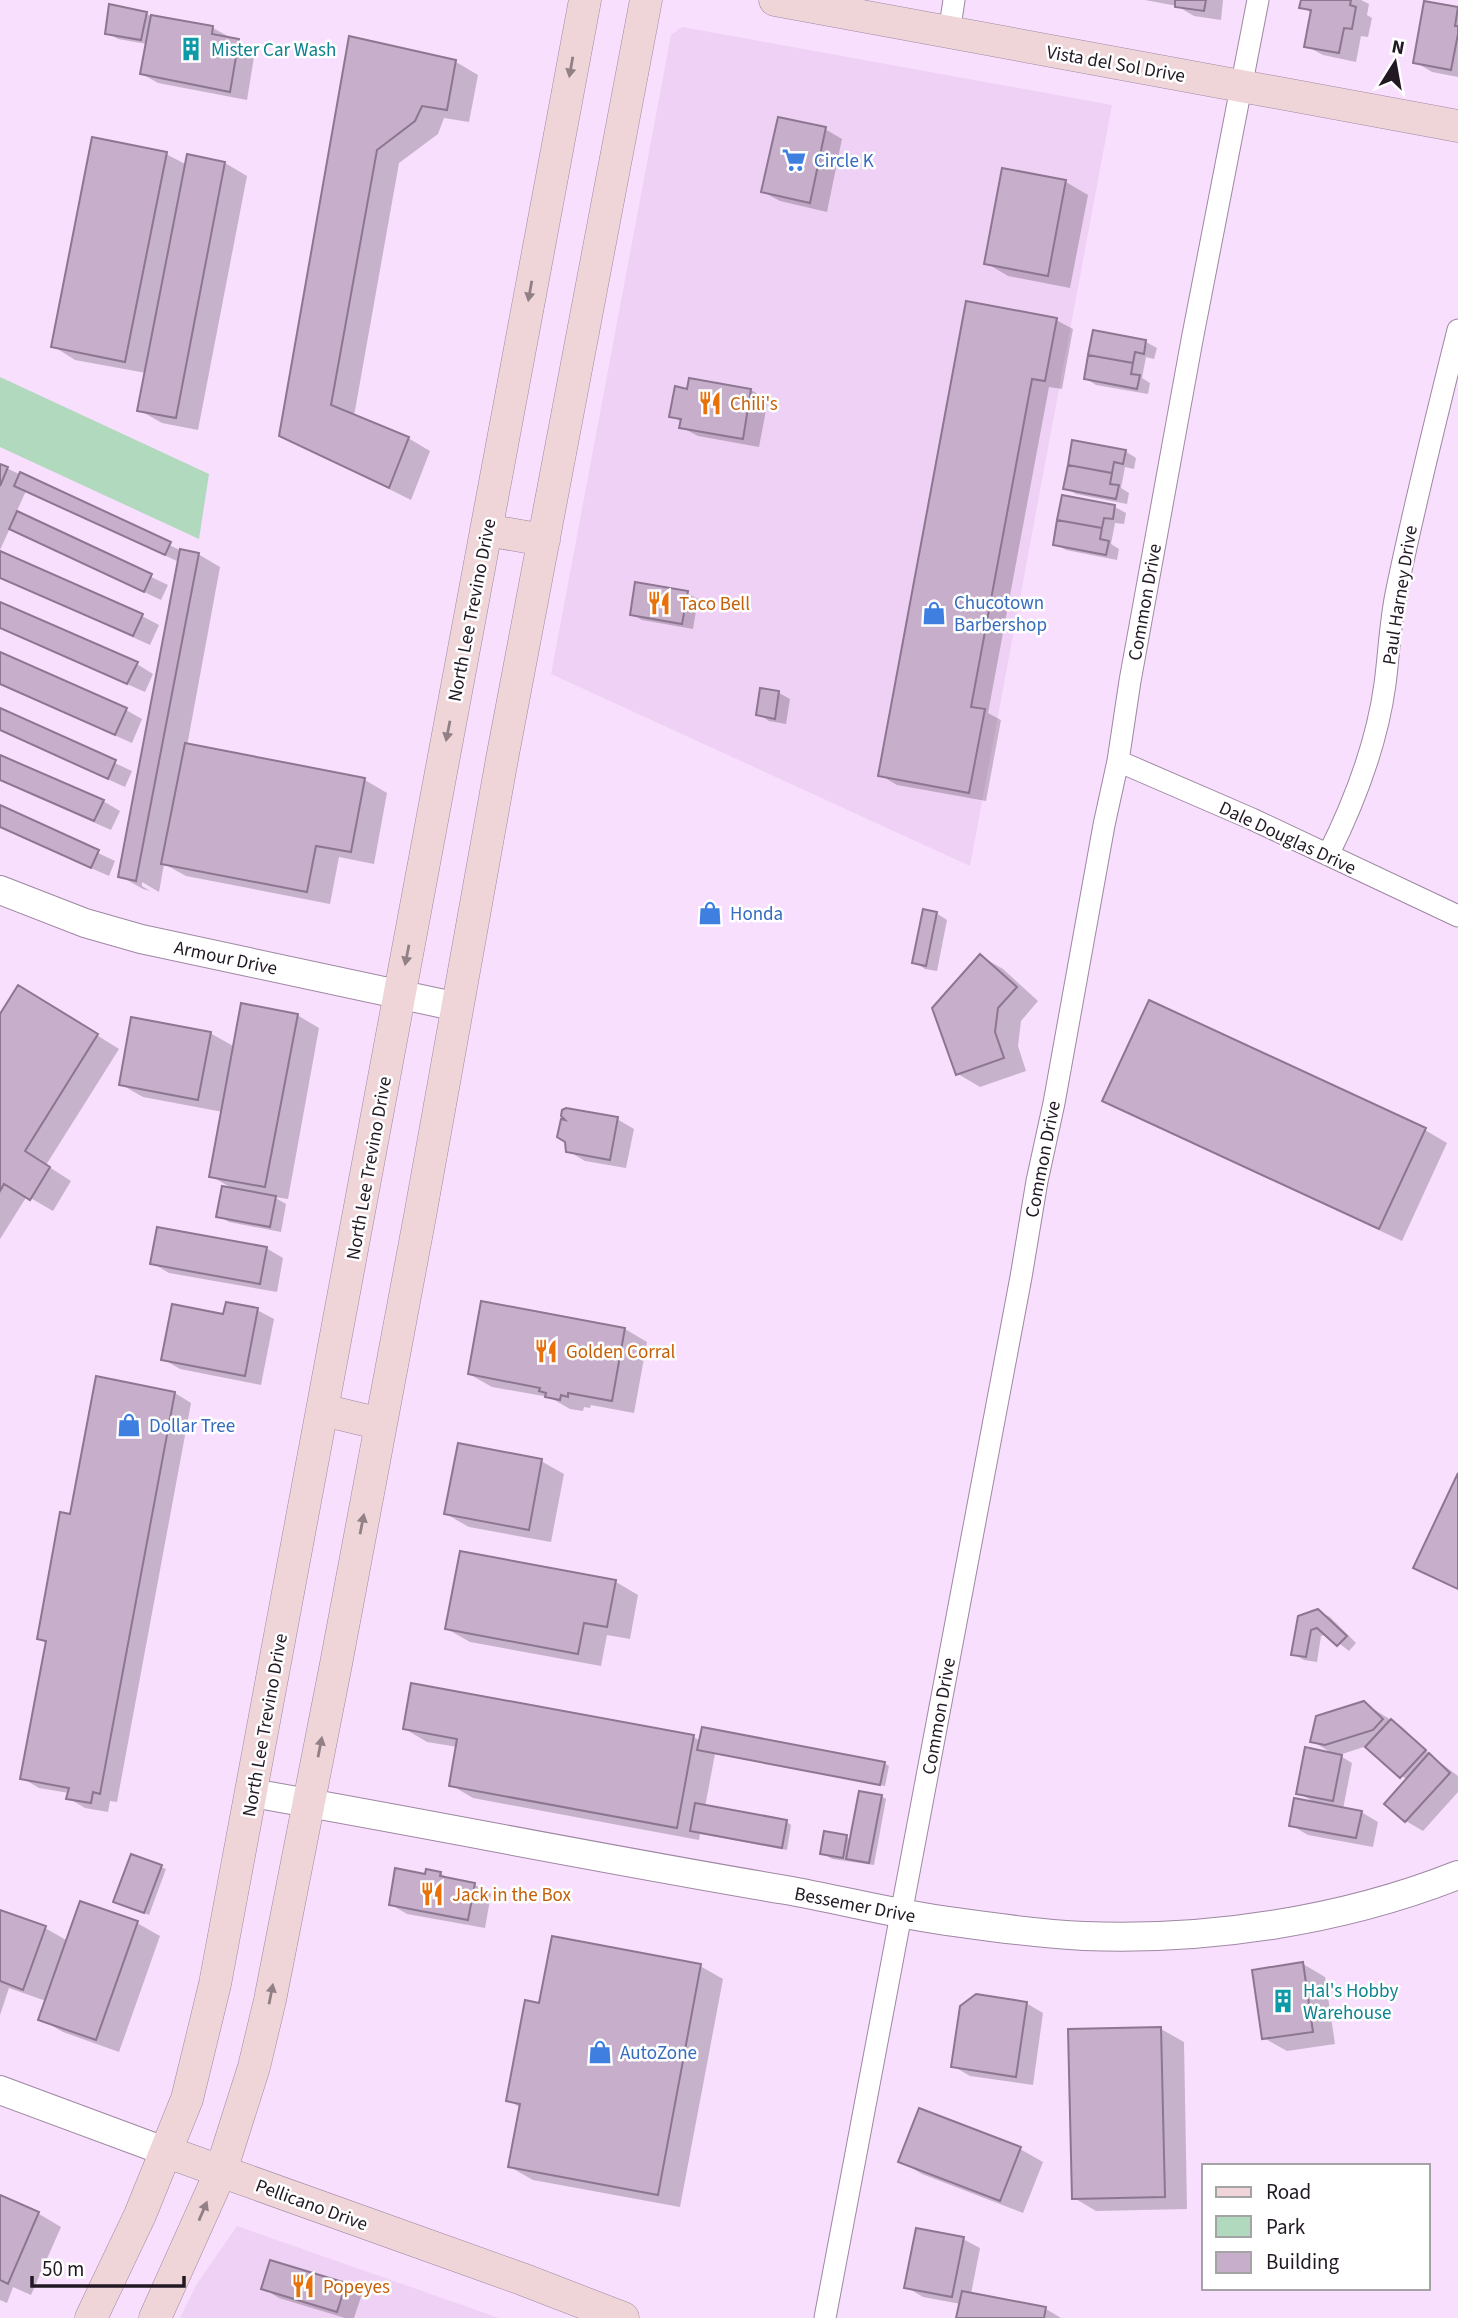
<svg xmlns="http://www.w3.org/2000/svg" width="1458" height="2318" viewBox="0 0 1458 2318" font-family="'Source Sans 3',sans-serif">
<rect width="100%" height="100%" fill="#f8dffd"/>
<!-- built -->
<path fill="#efd1f5" d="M682 27 1112 105 970 866 551 674 671 35Z
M237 2226 499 2318H180L196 2285Z"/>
<!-- green -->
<path fill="#b0d9be" d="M0 377 209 474 199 539 0 447Z"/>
<!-- shadow -->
<path fill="#0003" d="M1145 0H1223L1221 20 1194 16 1177 6Z
M1302 0H1361L1369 4 1367 15 1372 18 1368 37 1361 36 1356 62 1323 55 1306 46 1312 13 1301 7Z
M1425 3 1458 9V77L1432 72 1415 62Z
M111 6 147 14 154 18 213 28 255 51 247 100 158 83 142 74 147 44 118 39 107 33Z
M350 38 456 62 478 75 469 122 444 118 438 134 399 163 354 416 408 438 430 451 411 500 281 435Z
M825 129 842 139 827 212 780 201 763 192Z
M166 154 187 165 188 156 225 163 247 176 198 430 162 423 139 410 146 373 75 360 53 346Z
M1066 182 1088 195 1070 288 1008 276 986 263Z
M967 303 1056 320 1073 329 1062 389 1049 387 988 713 1001 720 986 801 897 785 880 775Z
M1094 332 1146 342 1157 348 1154 359 1146 357 1142 378 1150 383 1148 394 1096 385 1085 378Z
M691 380 751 390 768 400 759 447 698 436 681 427 682 422 671 416 688 391Z
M1125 451 1136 458 1134 469 1125 467 1121 488 1129 493 1127 504 1076 494 1065 488Z
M0 465 184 552 198 554 220 567 187 746 365 780 387 793 374 864 339 857 330 904 186 876 164 864 159 892 142 882V886L150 891 143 889 120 876 179 562 26 491 16 513 168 585 161 600 10 528 0 550Z
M1063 497 1115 507 1126 513 1124 524 1115 523 1111 544 1119 549 1117 560 1066 550 1055 544Z
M0 553 142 616 159 625 150 645 0 577Z
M687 593 698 599 693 629 642 620 631 614Z
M0 604 137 664 153 674 145 692 0 628Z
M0 654 126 710 142 719 132 743 0 685Z
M779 693 790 699 786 724 769 721 758 714Z
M0 710 132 771 125 787 0 731Z
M0 757 103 801 120 811 111 830 0 781Z
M0 807 115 861 109 876 0 828Z
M936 913 947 920 937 971 925 969 914 962Z
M980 956 1003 969 1038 1001 1021 1021 1018 1046 1026 1071 980 1087 958 1074Z
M41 1000 119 1049 46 1165 71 1181 53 1211 27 1196 0 1239V1017Z
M297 1015 319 1028 288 1199 274 1197 286 1204 281 1232 229 1222 218 1216 235 1190 211 1176 223 1112 143 1097 120 1084 210 1033 235 1047Z
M1104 1101 1425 1130 1447 1143 1402 1241 1127 1113Z
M617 1119 634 1129 626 1168 585 1161 568 1151Z
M266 1248 283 1258 277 1292 169 1273 152 1263Z
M257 1310 274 1319 261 1385 180 1369 163 1359 225 1316Z
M625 1329 647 1342 634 1413 591 1405 590 1408 584 1407 583 1411 570 1409 549 1397 492 1387 469 1374Z
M175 1393 191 1403 117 1802 110 1801 108 1812 85 1808 68 1798 69 1793 39 1788 22 1778 47 1644 39 1639Z
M541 1461 564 1474 551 1542 469 1527 446 1514Z
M616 1582 638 1595 630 1639 607 1635 601 1666 470 1642 447 1629Z
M1318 1611 1330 1617 1356 1643 1349 1651 1327 1634 1321 1636 1317 1662 1304 1660 1293 1654Z
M1364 1703 1402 1727 1434 1758 1458 1776V1792L1423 1831 1406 1821 1407 1780 1367 1746 1339 1755 1352 1763 1343 1809 1361 1812 1378 1822 1373 1847 1308 1835 1291 1825 1316 1803 1298 1793 1335 1755 1312 1741Z
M405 1729 693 1737 701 1741 884 1763 889 1766 885 1786 715 1754 705 1807 787 1822 791 1825 787 1850 700 1834 699 1840 473 1798 451 1785 458 1747 427 1742Z
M881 1796 886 1799 874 1865 832 1859 822 1853 846 1837 851 1840Z
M161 1867 166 1869 149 1915 120 1904Z
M440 1873 453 1881 475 1885 491 1894 485 1928 407 1914 390 1904 427 1876Z
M0 1912 45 1928 68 1941 137 1923 160 1936 119 2052 63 2032 40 2019 46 2001 9 1988 0 2015Z
M1303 1964 1325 1977 1335 2044 1287 2051 1264 2038Z
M700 1966 723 1979 680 2207 533 2180 510 2167 521 2108 508 2100 540 2005Z
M1026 2003 1043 2013 1033 2085 970 2076 953 2066Z
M1161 2029 1184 2042 1187 2209 1096 2211 1074 2198Z
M1020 2149 1043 2162 1023 2213 922 2174 900 2161Z
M0 2197 39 2214 61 2227 31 2295 13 2287 7 2303 0 2300Z
M963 2239 980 2248 971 2294 1046 2309 1061 2318H958L961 2304 923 2297 906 2287Z
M345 2284 362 2294 354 2318H345L279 2298 263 2288Z"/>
<!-- building -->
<path fill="#c7afcc" stroke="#8c7690" stroke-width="2" d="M1175 0H1206L1204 11 1175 7Z
M1301 0H1351L1350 5 1356 7 1352 29 1344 28 1339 53 1304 47 1311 10 1299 8Z
M1424 1 1458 7 1455 26H1458V34L1451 70 1413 63Z
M109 4 147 12 141 40 105 34Z
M151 15 213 26 212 34 239 39 230 92 140 74Z
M349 36 456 60 447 110 422 106 415 121 377 150 331 405 409 437 389 488 279 436Z
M778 117 826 127 810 203 761 192Z
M92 137 167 152 125 362 51 347Z
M187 154 225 162 176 418 137 411Z
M1002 168 1066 180 1048 276 984 264Z
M966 301 1057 318 1045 381 1032 379 971 707 985 709 969 793 878 776Z
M1093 330 1146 340 1144 354 1135 352 1133 363 1088 355Z
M1088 355 1133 363 1131 374 1140 375 1137 389 1084 379Z
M689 378 751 389 743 439 679 428 681 419 669 417 675 386 687 389Z
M1072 440 1126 450 1123 464 1114 462 1112 473 1068 465Z
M0 464 8 467 0 486Z
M1068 465 1112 473 1110 484 1119 485 1116 499 1063 489Z
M20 472 171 542 165 555 14 486Z
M1062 495 1115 505 1113 519 1104 518 1102 528 1057 520Z
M17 511 152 574 144 592 9 529Z
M1057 520 1102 528 1100 539 1109 541 1106 555 1053 545Z
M180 549 199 553 136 881 118 877Z
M0 551 143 614 133 636 0 578Z
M635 582 688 591 682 624 630 615Z
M0 602 138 662 127 684 0 628Z
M0 652 127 708 115 735 0 684Z
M760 688 779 691 775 719 756 715Z
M0 708 116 760 108 779 0 730Z
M185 743 365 778 351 852 316 846 307 892 161 864Z
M0 755 104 800 94 821 0 780Z
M0 805 99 850 91 868 0 827Z
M923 909 937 912 926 966 912 963Z
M980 954 1017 987 998 1008 995 1032 1004 1058 956 1075 932 1008Z
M18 985 98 1034 25 1151 50 1167 30 1200 4 1184 0 1191V1014Z
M1149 1000 1426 1128 1379 1229 1102 1101Z
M241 1003 298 1014 265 1187 209 1177Z
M131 1017 211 1032 198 1100 119 1085Z
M566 1108 618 1117 610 1160 566 1152 565 1142 557 1137 561 1119 565 1120 561 1116 562 1110Z
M222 1186 276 1196 270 1227 216 1217Z
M157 1227 267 1247 260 1284 150 1264Z
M481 1301 625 1328 612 1401 568 1393V1397L561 1395 560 1400 545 1397 546 1393 539 1391 540 1388 468 1374Z
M226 1302 258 1308 245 1376 161 1360 172 1304 223 1314Z
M96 1376 175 1392 100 1794 93 1792 91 1803 66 1799 69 1788 20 1779 46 1641 37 1639 60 1512 70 1514Z
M458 1443 542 1459 529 1530 444 1514Z
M1458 1473V1589L1413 1568Z
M460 1551 616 1580 607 1627 584 1623 578 1654 445 1629Z
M1318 1609 1347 1636 1337 1646 1317 1628 1311 1630 1306 1657 1291 1655 1298 1616Z
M411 1683 694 1735 677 1828 449 1786 457 1739 403 1729Z
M1364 1701 1383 1719 1373 1730 1325 1745 1310 1742 1316 1716Z
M1391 1719 1426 1750 1400 1778 1365 1747Z
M702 1727 885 1762 880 1785 697 1750Z
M1305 1747 1342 1755 1333 1801 1296 1794Z
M1429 1753 1450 1773 1405 1822 1384 1804Z
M859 1791 882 1795 869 1863 846 1859Z
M1294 1798 1362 1811 1356 1838 1289 1826Z
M695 1803 787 1820 782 1848 690 1831Z
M824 1831 847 1835 843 1858 820 1854Z
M131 1854 162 1865 144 1913 113 1902Z
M395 1868 425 1874 426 1869 441 1872 440 1876 475 1883 468 1920 389 1905Z
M80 1901 138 1921 96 2040 38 2020Z
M0 1910 46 1926 23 1990 0 1981Z
M552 1936 701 1964 658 2195 508 2167 520 2104 506 2101 525 2000 539 2003Z
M1303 1962 1313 2032 1262 2039 1252 1970Z
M976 1994 1027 2002 1016 2077 951 2067 960 2006Z
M1161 2027 1165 2197 1072 2199 1068 2029Z
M919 2108 1021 2147 1000 2201 898 2162Z
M0 2195 39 2212 8 2284 0 2280Z
M916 2228 964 2237 952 2297 904 2288Z
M270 2260 346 2283 337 2312 261 2289Z
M962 2291 1046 2307 1044 2318H956Z"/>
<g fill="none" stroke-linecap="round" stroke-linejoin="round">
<!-- minor casing -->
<g stroke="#9e87a2" stroke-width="23">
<path id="minor" d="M949 33 954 0
M1118 761 1252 819 1458 916
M1328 855C1355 801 1377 744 1385 684 1389 654 1390 624 1396 594 1414 506 1436 418 1458 330
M825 2318 1021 1277 1037 1181 1054 1103 1104 825 1118 761 1130 681 1192 340 1258 0"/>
</g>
<!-- tertiary casing -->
<g stroke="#9e87a2" stroke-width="30">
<path id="tertiary" d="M0 890 85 923 141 939 458 1007
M252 1793C430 1824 607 1860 786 1890 842 1900 898 1915 955 1922 997 1928 1041 1934 1084 1936 1208 1941 1342 1921 1458 1875
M0 2090 167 2152"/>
</g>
<!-- secondary casing -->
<g stroke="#9e87a2" stroke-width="33">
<path id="secondary" d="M775 0 1458 126
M486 530 544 540
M323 1410 381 1424
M167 2152 522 2279 623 2318
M91 2318 140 2215 187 2099 215 1984 585 0
M155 2318 221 2171 254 2067 270 2000 336 1664 420 1216 502 759 646 0"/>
</g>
<!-- minor -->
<use href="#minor" stroke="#fff" stroke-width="21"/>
<!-- tertiary -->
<use href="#tertiary" stroke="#fff" stroke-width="28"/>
<!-- secondary -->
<use href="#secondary" stroke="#efd5d8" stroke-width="32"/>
</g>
<!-- one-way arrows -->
<defs><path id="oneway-solid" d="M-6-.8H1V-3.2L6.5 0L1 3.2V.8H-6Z" transform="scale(1.75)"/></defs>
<g fill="#928087">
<use href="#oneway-solid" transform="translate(571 67) rotate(100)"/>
<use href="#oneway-solid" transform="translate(530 291) rotate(100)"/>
<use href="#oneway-solid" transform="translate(448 731) rotate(101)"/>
<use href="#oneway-solid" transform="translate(407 955) rotate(101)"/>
<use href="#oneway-solid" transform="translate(362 1524) rotate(-79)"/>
<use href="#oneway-solid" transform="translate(320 1747) rotate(-79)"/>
<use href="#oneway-solid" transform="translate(271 1994) rotate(-79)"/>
<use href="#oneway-solid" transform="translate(203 2211) rotate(-67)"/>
</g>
<!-- icons -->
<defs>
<g id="building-bare" transform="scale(1.89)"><path d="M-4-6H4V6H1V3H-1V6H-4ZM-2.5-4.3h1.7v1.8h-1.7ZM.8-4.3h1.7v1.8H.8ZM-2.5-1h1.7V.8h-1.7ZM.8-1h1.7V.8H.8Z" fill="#0f9aa8" stroke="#fff" stroke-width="2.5" paint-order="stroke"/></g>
<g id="supermarket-bare" transform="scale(1.89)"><path d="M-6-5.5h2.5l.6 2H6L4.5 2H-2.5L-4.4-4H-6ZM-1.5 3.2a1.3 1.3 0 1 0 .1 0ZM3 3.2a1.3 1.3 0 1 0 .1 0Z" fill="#3f7fe0" stroke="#fff" stroke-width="2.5" paint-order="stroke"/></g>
<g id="restaurant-bare" transform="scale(1.89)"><path d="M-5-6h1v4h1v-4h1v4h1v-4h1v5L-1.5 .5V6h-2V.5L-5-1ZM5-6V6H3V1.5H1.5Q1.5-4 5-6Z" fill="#e8710a" stroke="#fff" stroke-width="2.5" paint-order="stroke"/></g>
<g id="shop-bare" transform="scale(1.89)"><path d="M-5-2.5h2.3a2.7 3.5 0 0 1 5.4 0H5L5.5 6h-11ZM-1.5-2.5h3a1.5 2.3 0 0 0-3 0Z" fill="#3f7fe0" stroke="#fff" stroke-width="2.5" paint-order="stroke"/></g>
</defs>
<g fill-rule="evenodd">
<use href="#building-bare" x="191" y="49"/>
<use href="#supermarket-bare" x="794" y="160"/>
<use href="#restaurant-bare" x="710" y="403"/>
<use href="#restaurant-bare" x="659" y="603"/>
<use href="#shop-bare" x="934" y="613"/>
<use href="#shop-bare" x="710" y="913"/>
<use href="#restaurant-bare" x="546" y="1351"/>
<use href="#shop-bare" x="129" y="1425"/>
<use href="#restaurant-bare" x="432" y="1894"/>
<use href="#building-bare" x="1283" y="2001"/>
<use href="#shop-bare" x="600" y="2052"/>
<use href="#restaurant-bare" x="303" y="2286"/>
</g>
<g text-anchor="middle" stroke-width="5" stroke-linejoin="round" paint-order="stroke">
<!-- culture labels -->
<g font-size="19" fill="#0d838f" stroke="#fff" text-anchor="start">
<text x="211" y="56">Mister Car Wash</text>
<text x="1303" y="1997">Hal's Hobby<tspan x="1303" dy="22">Warehouse</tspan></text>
</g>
<!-- street labels -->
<g font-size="19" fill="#211823" stroke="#fff">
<text transform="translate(1116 63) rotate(10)" y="7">Vista del Sol Drive</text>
<text transform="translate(1399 595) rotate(-81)" y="7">Paul Harney Drive</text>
<text transform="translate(1144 602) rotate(-80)" y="7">Common Drive</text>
<text transform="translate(471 610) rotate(-79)" y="7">North Lee Trevino Drive</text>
<text transform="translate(1288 837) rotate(25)" y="7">Dale Douglas Drive</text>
<text transform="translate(226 957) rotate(12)" y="7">Armour Drive</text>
<text transform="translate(1042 1159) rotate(-79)" y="7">Common Drive</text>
<text transform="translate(368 1168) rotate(-80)" y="7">North Lee Trevino Drive</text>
<text transform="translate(938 1716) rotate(-80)" y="7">Common Drive</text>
<text transform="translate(264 1725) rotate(-80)" y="7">North Lee Trevino Drive</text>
<text transform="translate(855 1904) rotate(11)" y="7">Bessemer Drive</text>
<text transform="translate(312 2204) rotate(20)" y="7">Pellicano Drive</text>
</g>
<!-- shop labels -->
<g font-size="19" fill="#366cbe" stroke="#fff" text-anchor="start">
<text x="814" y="167">Circle K</text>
<text x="954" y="609">Chucotown<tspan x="954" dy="22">Barbershop</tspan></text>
<text x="730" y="920">Honda</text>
<text x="149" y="1432">Dollar Tree</text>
<text x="620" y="2059">AutoZone</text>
</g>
<!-- food labels -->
<g font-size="19" fill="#c56008" stroke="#fff" text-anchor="start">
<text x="730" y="410">Chili's</text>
<text x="679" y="610">Taco Bell</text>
<text x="566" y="1358">Golden Corral</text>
<text x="452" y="1901">Jack in the Box</text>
<text x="323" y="2293">Popeyes</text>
</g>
</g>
<!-- legend -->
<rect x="1202" y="2164" width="228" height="126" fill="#ffffff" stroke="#a6a3a7" stroke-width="2"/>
<rect x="1216" y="2187" width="35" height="10" fill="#efd5d8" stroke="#a6a3a7" stroke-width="2"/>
<text x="1266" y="2199" font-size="21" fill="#211823">Road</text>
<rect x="1216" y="2216" width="35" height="21" fill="#b0d9be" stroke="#a6a3a7" stroke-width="2"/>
<text x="1266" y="2234" font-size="21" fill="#211823">Park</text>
<rect x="1216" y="2252" width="35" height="21" fill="#c7afcc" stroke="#a6a3a7" stroke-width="2"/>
<text x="1266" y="2269" font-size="21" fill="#211823">Building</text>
<!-- north arrow -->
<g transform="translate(1395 63) rotate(11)" stroke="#ffffff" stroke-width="5" paint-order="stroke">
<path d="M0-5L12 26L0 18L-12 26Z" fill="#211823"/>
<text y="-10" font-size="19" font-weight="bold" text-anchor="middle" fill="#211823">N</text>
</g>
<!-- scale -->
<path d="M32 2276v10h152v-10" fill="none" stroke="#211823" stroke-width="3.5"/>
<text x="42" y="2276" font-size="21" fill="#211823" stroke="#ffffff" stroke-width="5" paint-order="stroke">50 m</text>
</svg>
